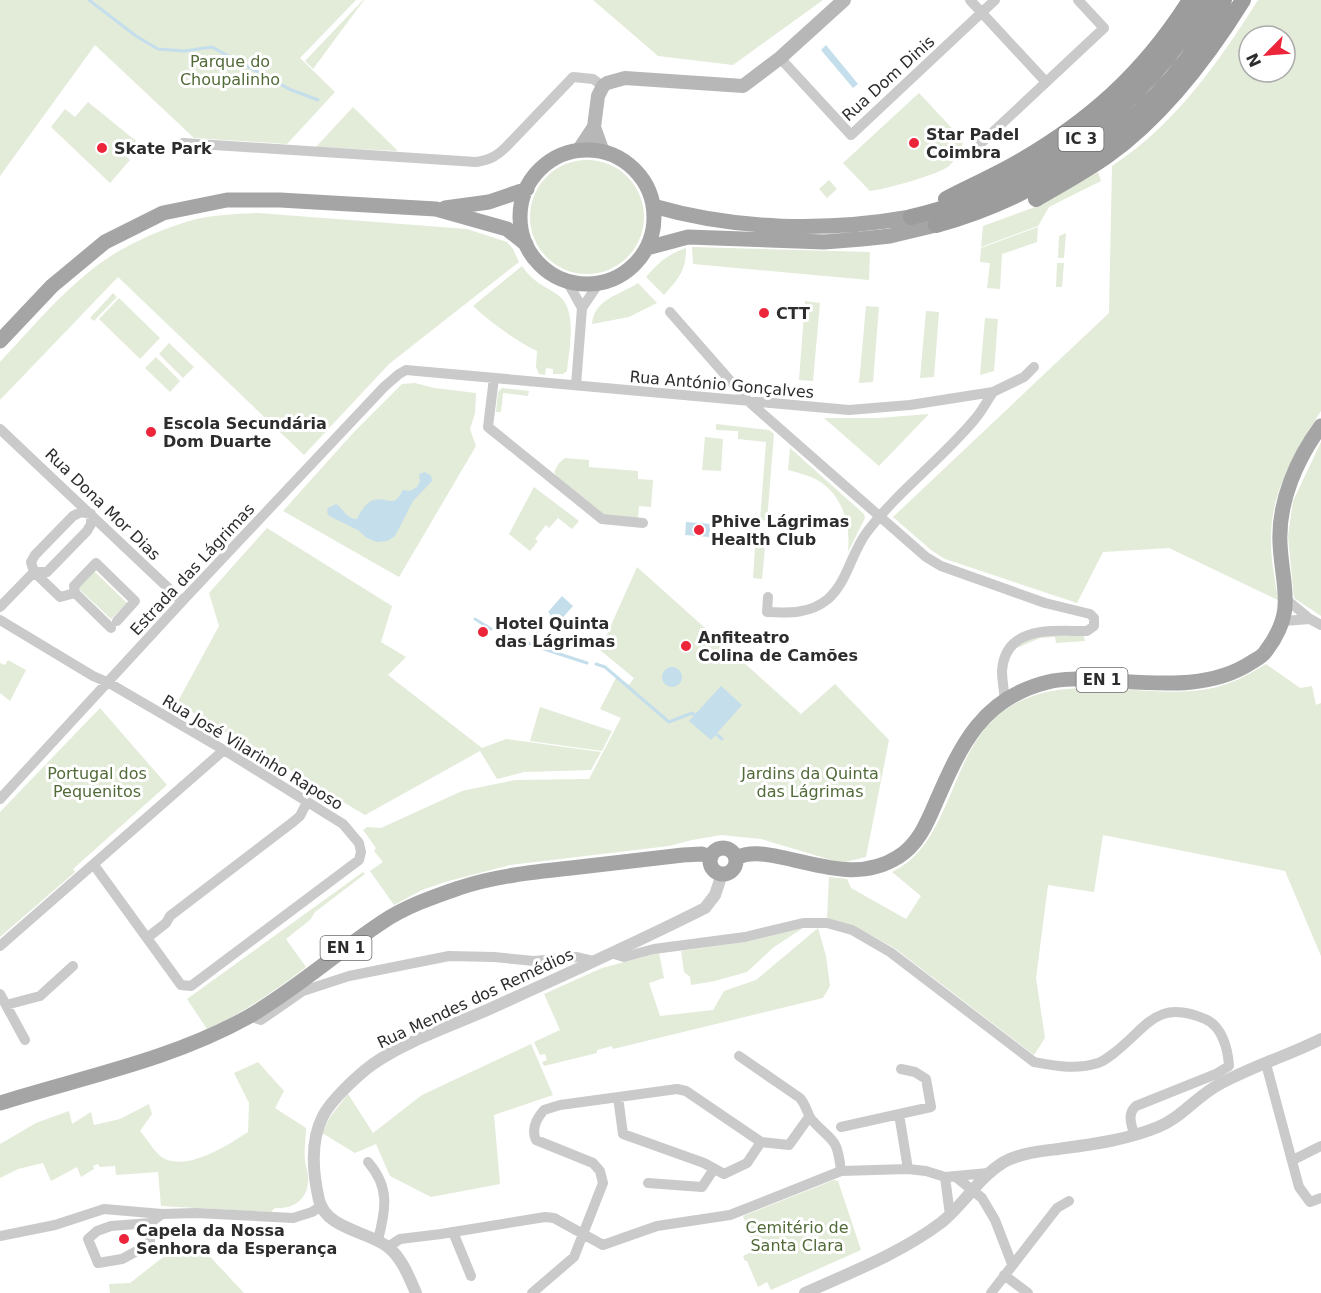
<svg xmlns="http://www.w3.org/2000/svg" width="1321" height="1293" viewBox="0 0 1321 1293" font-family="'DejaVu Sans',sans-serif">
<rect width="100%" height="100%" fill="#fff"/>
<!-- green -->
<path fill="#e3ebd9" fill-rule="evenodd" d="M0 0H356L300 58 335 92 287 144 194 138 95 45 0 176Z
M363 0H364L313 69 305 61Z
M593 0H823L733 65 658 56Z
M1258 0H1321V411C1297 449 1272 489 1271 535 1270 557 1275 579 1278 600L1169 548 1103 552 1077 603 945 559 931 550 893 517 1109 313 1112 166C1126 156 1140 146 1152 135 1194 97 1228 48 1258 0ZM1249 36H1285V72H1249Z
M919 93 963 140C963 148 956 159 950 165 939 175 886 189 870 191L843 163Z
M88 102 136 141 124 155 130 160 110 183 51 127 65 109 75 117Z
M353 107 398 151 316 147Z
M530 217a57 57 0 1 1 114 0a57 57 0 1 1-114 0Z
M1098 172 1101 181 1049 207 1038 226 981 247 983 226 1035 207Z
M829 180 837 189 827 198 819 189Z
M258 213 467 229 507 242 513 249 519 262 389 364 304 455 118 277 0 400V362C32 328 63 290 102 262 127 244 160 230 189 221 211 215 235 214 258 213Z
M1038 227 1037 242 1002 254 1000 289 987 288 990 263 980 262 981 248Z
M1066 233 1064 258H1058L1059 236Z
M692 247 870 252 869 280 693 264Z
M686 248C686 271 679 278 664 295L646 277C658 263 668 254 686 248Z
M1057 263H1064L1062 287H1056Z
M522 266C534 283 542 284 558 295 578 309 569 349 567 371L563 374H553V369L546 368 545 375 539 374 536 367 537 351C513 339 493 324 473 306Z
M638 283 657 303 629 317 592 324C594 299 620 295 638 283Z
M113 293 117 297 94 321 90 318Z
M119 298 160 338 140 359 99 319Z
M805 301 820 303 813 381 799 380Z
M866 306 879 307 873 382 859 383Z
M926 311 939 312 934 377 920 378Z
M985 318 998 319 994 371 980 375Z
M169 343 194 367 183 378 159 354Z
M156 357 180 381 170 392 145 368Z
M415 383 434 388 476 393 475 413 470 429 476 446 399 577 283 511 354 432 402 384Z
M502 388 529 391 528 396 503 393 501 412H496L498 392Z
M929 414 879 466 824 418H878Z
M716 424 769 430 774 434 767 521 760 520 766 442 738 439V431L716 430Z
M705 437 723 439 721 471 702 470Z
M1321 442V616L1294 598 1288 536 1293 501Z
M790 448 864 514 865 518 848 552C851 523 841 489 811 477 804 474 796 472 788 470Z
M565 458 589 460V467L638 471V479L653 480 651 507 639 506 638 519 620 518 603 514 557 477 554 472 559 463Z
M534 487 579 521 572 529 558 518 549 528 546 525 535 539 538 541 530 551 509 534Z
M267 528 392 606 381 642 406 657 388 675 482 748 506 739 601 752 591 770 524 772 497 779 480 751 365 815 177 703 219 626 209 593Z
M755 548H765L762 579 753 578Z
M637 567 801 714 835 684 889 740 866 857 841 863 761 839 721 835 692 840 669 846 510 865 445 882 422 890 394 905 370 871 383 862 374 851 376 848 363 830 367 827 381 828 462 791 515 780 589 779 621 718 600 709 617 676 629 685 634 678 600 650Z
M94 571 127 603 111 619 78 588Z
M1039 636H1084L1085 641 1056 643 1055 637 1040 638 1017 648 1013 646Z
M8 660 26 670 10 701 0 693V663L5 665Z
M1266 664 1300 688 1312 686 1316 705 1321 703V956L1285 871 1103 835 1094 892 1048 885 1036 978 1045 1038 1034 1055 893 947 854 926 827 918 829 877 847 879 851 888 906 919 921 896 892 872C956 841 947 745 1011 706 1070 671 1144 700 1208 689 1230 685 1248 675 1266 664Z
M540 707 612 731 602 751 530 741Z
M100 708 167 785 73 869 75 872 0 937V812Z
M363 872 365 874 315 912 310 920 286 939 306 967C275 991 243 1013 207 1029L187 999Z
M803 928 774 947 747 972 715 981 691 985 690 977 684 972 681 951 745 942Z
M818 928 826 956 830 986 823 998 613 1049 612 1046 597 1050V1053L544 1066 542 1062 547 1060 545 1054 540 1055 534 1042 560 1030 544 994 602 968 659 953 664 978 649 983 660 1016 713 1010 724 991 756 980Z
M531 1044 553 1095 494 1115 500 1184 431 1197 390 1176 376 1144 355 1153 322 1133 330 1117 348 1094 373 1133 422 1095Z
M258 1062 284 1091 275 1108 306 1128C306 1139 303 1155 306 1166 313 1188 303 1210 275 1208L271 1212 161 1206 158 1172 116 1175 115 1166 100 1167 98 1164 93 1166 94 1169 81 1177 77 1167 51 1181 43 1163 18 1169 0 1178V1144L36 1123 69 1111 72 1124 91 1112 94 1125 120 1119 149 1104 152 1114 140 1131C147 1139 156 1155 165 1159 190 1170 228 1145 248 1132L249 1103 234 1073Z
M834 1180 838 1181 861 1250 771 1290 767 1282 758 1287 747 1261H745L743 1256 756 1250 743 1216Z
M181 1246 202 1248 244 1293H110L109 1284 130 1283 171 1251Z"/>
<!-- water -->
<path fill="#c4deec" d="M826 45 858 84 853 88 821 50Z
M425 472 431 476 432 481 413 501 395 536 387 541 377 542 367 538 358 530 329 516 327 512 328 508 336 504C344 509 346 519 357 519 373 485 388 507 397 499 400 496 401 493 403 490L410 491 417 487 420 481 419 474Z
M686 522 711 524 709 537 685 535Z
M562 596 573 606 559 622 557 620 553 621 550 619V614L548 612Z
M662 677a10 10 0 1 1 20 0a10 10 0 1 1-20 0Z
M721 686 742 705 711 740 689 721Z"/>
<g fill="none" stroke-linecap="round" stroke-linejoin="round">
<!-- stream -->
<path stroke="#c4deec" stroke-width="3" d="M89 0 136 36 158 49 184 51 212 47 289 89 318 100
M475 619 491 629
M507 635 536 646
M538 647 587 663
M596 664 605 667 669 722 692 713 696 716
M715 733 722 739"/>
<!-- minor -->
<path stroke="#cacaca" stroke-width="10" d="M970 0 1046 82
M780 58 851 135 995 0
M183 143 476 162C490 160 497 156 507 146L573 77 593 79 603 86
M979 145 1104 28 1078 0
M567 281 582 308
M670 312 748 401 926 557 941 566 1045 603 1090 614 1094 618V626L1087 631C1053 631 1005 625 1002 671 1002 680 1004 691 1005 700
M494 378 488 427 602 519 643 523
M576 385 582 308 599 283
M0 429 182 601
M34 572 60 597 75 593 111 628
M75 593 74 586 96 563 135 601 117 621
M768 597 767 612C789 613 810 614 828 599 848 581 851 553 867 532 898 491 942 459 975 419 982 411 987 401 993 392
M1287 600 1310 619 1321 625
M0 607 34 572 31 562 35 555 73 516 81 512 91 514V524L87 531 47 572H34
M0 620 93 676 109 683 224 750 343 824 359 843 361 852 359 860 191 986 181 985 94 865
M1284 621 1310 619
M0 799 187 596 384 387 399 374 406 370 849 410 910 405 993 392 1024 377 1034 367
M147 938 166 923 170 916 293 822 300 816 307 802
M0 946 224 750
M611 953 624 957 654 949 745 937 803 923H827L852 930 890 952 1034 1062C1056 1066 1076 1070 1098 1063 1104 1061 1109 1057 1114 1053 1147 1028 1156 998 1205 1019 1222 1026 1228 1049 1229 1066L1216 1074 1136 1106C1127 1114 1131 1123 1134 1134
M0 994 25 1040
M6 1005 40 996 73 966
M249 1016 261 1020 303 991 349 976 449 956 494 957 534 961 577 957 594 961
M739 1056 800 1098C806 1105 807 1113 811 1119 832 1143 837 1135 841 1171
M1266 1064 1299 1187 1310 1202 1321 1198
M618 1097 623 1134 704 1163 724 1174 747 1163 761 1142
M899 1114 908 1169
M841 1127 931 1107 926 1079 915 1072 901 1069
M1293 1160 1321 1146
M368 1162C390 1187 386 1209 378 1240
M945 1177 950 1215
M956 1177 982 1198 995 1220 1012 1264
M648 1183 702 1187 714 1169
M150 1223V1244L122 1259 98 1263 88 1239 97 1231 111 1226 150 1223 162 1214
M453 1232 471 1276
M0 1236 55 1225 104 1209 162 1214 196 1213 293 1218 312 1212 321 1206
M388 1247 400 1239 441 1234 545 1217 554 1218 603 1245 657 1226 730 1215 841 1171 908 1169 926 1171 945 1177 988 1173
M1004 1275 1028 1293
M532 1293 574 1257 603 1183 600 1171 593 1163 536 1140C531 1129 536 1119 544 1110L560 1105 677 1089 686 1091 761 1142 789 1145 809 1117
M991 1293 1057 1208 1069 1201"/>
<!-- tertiary -->
<path stroke="#cacaca" stroke-width="12" d="M416 1293C409 1277 402 1258 388 1247 367 1231 326 1229 319 1200 313 1174 310 1141 323 1116 331 1100 358 1075 373 1064 406 1041 451 1026 487 1010 560 977 634 944 705 908L715 895 722 874
M805 1293C852 1272 901 1253 942 1222 964 1204 979 1177 1004 1162 1022 1152 1045 1151 1065 1148 1096 1144 1129 1139 1158 1127 1181 1118 1196 1097 1218 1085 1250 1067 1287 1056 1321 1039"/>
<!-- secondary -->
<path stroke="#b7b7b7" stroke-width="14" d="M578 151 594 127
M603 152 594 127 598 96 603 86 607 83 625 78 743 86 780 58 844 0"/>
<!-- primary -->
<path stroke="#a5a5a5" stroke-width="15" d="M520 217a67 67 0 1 1 134 0a67 67 0 1 1-134 0Z
M653 206C736 230 826 232 911 217
M445 208 489 202 527 189
M647 248 688 237 824 242 862 239 890 236 936 225
M0 341 52 286 105 242 163 213 227 200H280L436 209 507 229 526 244
M710 861a13 13 0 1 1 26 0a13 13 0 1 1-26 0Z
M736 858C750 851 765 854 780 857 821 865 860 881 898 857 918 845 927 823 936 802 961 745 982 698 1048 682 1064 678 1081 679 1098 680 1148 682 1207 692 1252 662 1257 659 1263 656 1266 651 1297 610 1282 588 1280 543 1278 501 1297 459 1321 426
M0 1103C83 1077 171 1060 248 1017 295 990 336 953 381 923 404 907 433 897 459 888 495 876 534 872 571 868 608 864 646 859 683 855L702 854 711 857"/>
<!-- trunk -->
<path stroke="#9c9c9c" stroke-width="16" d="M946 199C969 187 992 177 1015 164 1089 122 1144 73 1190 0
M1036 199C1060 185 1084 172 1107 156 1163 116 1207 58 1243 0
M911 217C1033 188 1144 110 1207 0
M936 225C1053 193 1168 111 1224 0"/>
</g>
<!-- markers -->
<g fill="#ed253b" stroke="#fff" stroke-width="2">
<circle cx="914" cy="143" r="6"/>
<circle cx="102" cy="148" r="6"/>
<circle cx="764" cy="313" r="6"/>
<circle cx="151" cy="432" r="6"/>
<circle cx="699" cy="530" r="6"/>
<circle cx="483" cy="632" r="6"/>
<circle cx="686" cy="646" r="6"/>
<circle cx="124" cy="1239" r="6"/>
</g>
<g text-anchor="middle" stroke-width="6" stroke-linejoin="round" paint-order="stroke">
<!-- shield labels -->
<g fill="#fff" stroke="#6c6c6c" stroke-width="1.5">
<rect x="1058.5" y="127" width="45" height="24" rx="4.5"/>
<rect x="1076.5" y="668" width="51" height="24" rx="4.5"/>
<rect x="320.5" y="936" width="51" height="24" rx="4.5"/>
</g>
<g font-size="15" font-weight="bold" fill="#2d2d2d">
<text x="1081" y="144">IC 3</text>
<text x="1102" y="685">EN 1</text>
<text x="346" y="953">EN 1</text>
</g>
<!-- park labels -->
<g font-size="16" fill="#516a38" stroke="#fff">
<text x="230" y="67">Parque do<tspan x="230" dy="18">Choupalinho</tspan></text>
<text x="97" y="779">Portugal dos<tspan x="97" dy="18">Pequenitos</tspan></text>
<text x="810" y="779">Jardins da Quinta<tspan x="810" dy="18">das Lágrimas</tspan></text>
<text x="797" y="1233">Cemitério de<tspan x="797" dy="18">Santa Clara</tspan></text>
</g>
<!-- street labels -->
<g font-size="16" fill="#2d2d2d" stroke="#fff">
<text transform="translate(888 78) rotate(-42)" y="6">Rua Dom Dinis</text>
<text transform="translate(722 384) rotate(5)" y="6">Rua António Gonçalves</text>
<text transform="translate(103 504) rotate(44)" y="6">Rua Dona Mor Dias</text>
<text transform="translate(192 569) rotate(-47)" y="6">Estrada das Lágrimas</text>
<text transform="translate(253 752) rotate(31)" y="6">Rua José Vilarinho Raposo</text>
<text transform="translate(475 998) rotate(-25)" y="6">Rua Mendes dos Remédios</text>
</g>
<!-- poi labels -->
<g font-size="16" font-weight="bold" fill="#2d2d2d" stroke="#fff" text-anchor="start">
<text x="926" y="140">Star Padel<tspan x="926" dy="18">Coimbra</tspan></text>
<text x="114" y="154">Skate Park</text>
<text x="776" y="319">CTT</text>
<text x="163" y="429">Escola Secundária<tspan x="163" dy="18">Dom Duarte</tspan></text>
<text x="711" y="527">Phive Lágrimas<tspan x="711" dy="18">Health Club</tspan></text>
<text x="495" y="629">Hotel Quinta<tspan x="495" dy="18">das Lágrimas</tspan></text>
<text x="698" y="643">Anfiteatro<tspan x="698" dy="18">Colina de Camões</tspan></text>
<text x="136" y="1236">Capela da Nossa<tspan x="136" dy="18">Senhora da Esperança</tspan></text>
</g>
</g>
<!-- north arrow -->
<g transform="translate(1267 54) rotate(245)"><circle r="28" fill="#ffffff" stroke="#ababab" stroke-width="1.5"/>
<path d="M0-4.5L10 22L0 15L-10 22Z" fill="#ed253b"/>
<text y="-9" font-size="16" font-weight="bold" text-anchor="middle" fill="#2d2d2d">N</text>
</g>
</svg>
